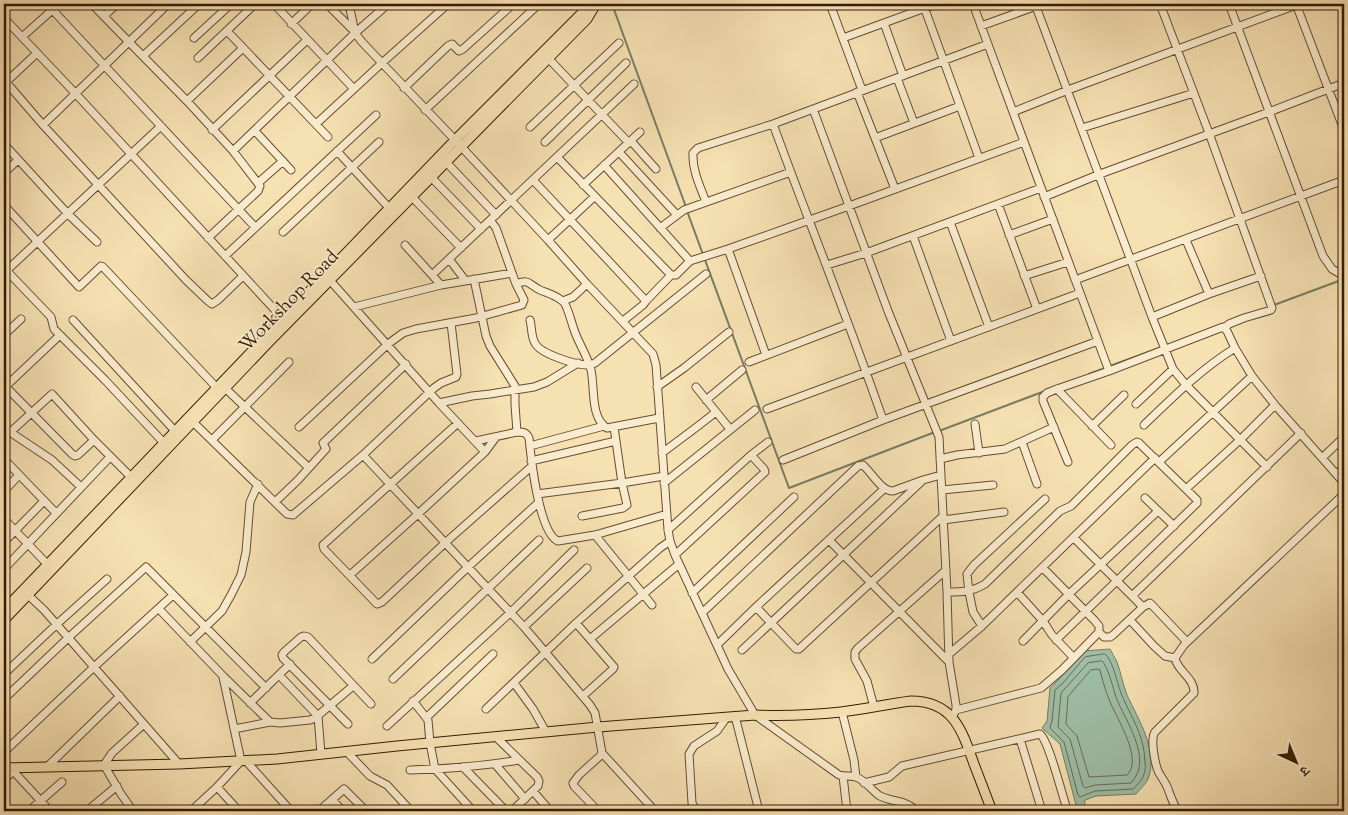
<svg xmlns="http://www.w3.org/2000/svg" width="1348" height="815" viewBox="0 0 1348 815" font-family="'Sorts Mill Goudy','Noto Serif Devanagari',serif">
<rect width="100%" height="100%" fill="#f6e1b3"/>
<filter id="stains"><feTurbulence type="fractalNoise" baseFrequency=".004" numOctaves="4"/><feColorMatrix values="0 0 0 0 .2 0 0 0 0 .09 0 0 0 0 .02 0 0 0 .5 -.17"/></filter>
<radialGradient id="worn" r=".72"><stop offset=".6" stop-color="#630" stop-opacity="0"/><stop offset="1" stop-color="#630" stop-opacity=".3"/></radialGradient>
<!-- water -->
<path fill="#9ebea6" stroke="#757d65" d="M1110 649C1112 653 1115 658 1117 662 1121 673 1123 685 1127 695 1138 719 1159 751 1148 779 1146 784 1140 789 1136 794L1096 796 1085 800 1084 811H1071L1076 805 1060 744 1042 728 1047 721 1050 688 1059 679 1083 651Z"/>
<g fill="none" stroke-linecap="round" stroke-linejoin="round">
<!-- shore -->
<path stroke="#6a6c55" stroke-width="1" d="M1105 654C1113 660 1117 683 1121 693 1131 718 1144 733 1145 762 1146 767 1145 772 1143 777 1141 781 1137 785 1133 789L1095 791 1080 797 1078 795 1064 742 1050 728 1052 721 1055 690 1063 683 1085 657Z
M1102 661C1108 666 1113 688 1116 697 1125 721 1154 759 1131 783L1095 785 1085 788 1083 786 1070 739 1058 727 1061 693 1088 663Z
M1091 670 1097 669 1100 670C1103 682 1106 693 1111 704 1118 720 1143 760 1127 775L1089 777 1077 736 1066 724 1068 697Z"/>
<!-- stream -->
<path stroke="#757d65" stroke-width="2" d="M612 4 686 207
M687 211 789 488 935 432
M1274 305 1344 279
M1110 366 1162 347
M1089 374 1105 368
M939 431 1045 391"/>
<!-- minor casing -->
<g stroke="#674c30" stroke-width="9">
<path id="minor" d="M47 4 255 227
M92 4 128 41 187 101 233 151 260 186 258 191 208 238
M274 4 354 89
M327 4 355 32
M349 4 355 33 362 42 455 140 548 240 587 284 653 354 656 365 668 530 670 541 675 555 728 669 755 715 839 775C845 777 853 775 858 778 867 782 872 791 880 796 892 802 907 800 916 811
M830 4 862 90
M923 4 979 158
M973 4 1109 371
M1035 4 1152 317 1173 369 1186 385 1267 467
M1160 4 1209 133 1272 308 1271 310 1244 318 1229 324 1224 328
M1229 4 1323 256 1332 269 1344 276
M1296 4 1344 130
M104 16 117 4
M4 18 75 93 286 322
M884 23 903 76
M291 24 312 4
M981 26 1042 4
M227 31 328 137
M22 37 59 4
M194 38 231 4
M843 38 936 4
M143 56 199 4
M198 58 255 4
M548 58 629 143
M897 78 914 123
M6 82 43 125 186 280 208 301 212 304 218 300 243 276
M4 84 37 53
M404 88 448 46 452 44 459 51 463 49 513 4
M857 92 895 189
M187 101 243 48
M813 109 888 311 939 437 947 592 949 662 956 705V710L952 717
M425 110 539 4
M1013 112 1068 90 1299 4
M316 124 382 63 448 4
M773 124C809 223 849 321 883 420
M43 125 168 4
M530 127 619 43
M1082 128 1194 93
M212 130 307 40
M255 131 291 170
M875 138 960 106
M631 141 656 169
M545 142 626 63
M4 144 68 214 97 242
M233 151 355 33 388 4
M337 151 390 209
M619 152 677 215
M557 157 671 275
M446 162 496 215
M604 165 690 261 728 249 849 206 1024 142
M4 173 18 160
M431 177 481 229
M533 180 646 301 643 305 623 321
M258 183 283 161
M583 185 640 132
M412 197 461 248
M1044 197 1100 174 1269 112 1344 83
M706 202C700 186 692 170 693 153L698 148 773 124 988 44
M998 204 1037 309
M4 205 79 287 101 266 103 267 217 388
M950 222 989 327
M660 228 684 210 791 172
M283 232 379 142
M1009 235 1053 219
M913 236 951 341
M548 240 594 197
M1186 240 1209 294
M405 245 441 285
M728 249 766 355
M225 256 376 115
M449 259 465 280
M827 265 866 253 1041 188
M4 268 51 317 54 329 105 380 164 443
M4 273 161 126
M432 275 634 84
M1024 276 1068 262
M327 277 439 403 485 452
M474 279 486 336 490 346 515 386V405L517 432
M1075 280 1344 180
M516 284C529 278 529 285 540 290 547 293 555 295 561 300 563 301 565 303 566 306 570 315 572 325 576 335 581 347 588 358 591 370 595 387 590 418 607 428L659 418
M563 301 573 297 587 284
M646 301 671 275H676L690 261
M354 307 441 285 512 273
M1152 317 1209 294 1261 276
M73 320 175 431
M530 320C532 327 531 337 535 343 540 354 576 365 588 365 591 365 592 364 595 363L706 274
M4 335 21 319
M749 362 848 324
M4 385 72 454 75 456 78 455 94 440 131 477
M657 387 684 368 729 332
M696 387 730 429
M4 388 60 335
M225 388 308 467
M1057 389 1111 445
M706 400 742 370
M439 403 472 396 490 394 534 387 547 382 578 363
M1136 404 1173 369
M767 409 1080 293
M193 422 287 514 293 515 363 455 434 388 441 383 456 377 457 374 451 323
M458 423 323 545 324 549 377 604 382 602 446 542 532 466
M975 424 979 453
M1144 425C1173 397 1201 369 1235 348
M1092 426 1124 395
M299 427 388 344 403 333 416 329 476 318 522 305 524 300 516 284 496 228 490 220
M4 428 52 460 81 487
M4 438 52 394 94 440
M212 440 289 362
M476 441 517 432C523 432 526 432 529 438 531 458 539 533 558 541L595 535 667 514
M1022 442 1037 484
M530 446 604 426
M662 453 698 426 716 412
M363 455 524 627 590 705 595 713 602 753 600 756 579 775 573 783 574 786 598 811
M1322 458 1344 483
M4 459 56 513
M940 459 957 455 1005 449 1054 427
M783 460 883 420 1098 341
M531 461 616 441
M1068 462 1043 401V397L1047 393 1057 389 1109 371 1223 327 1227 331 1235 348 1252 376 1275 405 1322 458 1344 437
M1159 462 1252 376
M1337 474 1344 467
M664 483 755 410
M1186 489 1241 439 1275 405
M942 490 993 485
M4 491 19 475
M537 494 622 483 664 476
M1145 498 1174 526
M275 502 298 480 326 449 323 443 406 364
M582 516 623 508 627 505 622 483 614 427
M4 519 50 567
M943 520 1004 512
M668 530 751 455 768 442
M595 535 652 605
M1074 538 1143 607
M829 540 949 662
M4 542 44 501
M675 555 765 472 764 469 751 455
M4 569 110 457
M350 575 418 514 485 452 496 437
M947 592C961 592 972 592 985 584L1060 511 1071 506 1132 445 1137 442 1139 443 1191 494 1197 500V503L1056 640
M1017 592 1043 621 1052 635 1074 658
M692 593 794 497
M28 595 44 610 179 764
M1132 596 1301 433
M756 607 796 649H799L943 516
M159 609 223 676 270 722 280 723 310 720 315 718 353 686
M702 613 858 466 863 465C872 473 881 491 893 491L923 480 941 475
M1130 620 1154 646 1165 656 1175 658
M576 623 614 667 613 669 583 696
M982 626 973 612 969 592 967 574 974 565 1045 499
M524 627 587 568
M1099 632 1104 637H1110L1113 635 1143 607 1150 603 1187 642
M590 639 679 564
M1023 641 1069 594 1158 511
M190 642 222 611 231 595 241 575 246 552 250 502 258 484
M717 645 756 607 884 489
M742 650 921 482
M949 654 982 626 1155 458
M372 659 468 567 539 502
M4 674 57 624 107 579
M279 675 318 716 321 754
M393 679 539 540
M514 683 533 709 546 732
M4 699 68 638 146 567 266 688
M413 701 428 720 430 743 435 769 473 811
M250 703 290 664
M874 707 867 681 855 659V652L858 648 946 570
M486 709 576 623 660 548 670 541
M956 710 1041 688 1062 670 1099 632V626L1095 621 1043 568
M842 712 854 760 856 777
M735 716 759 811
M427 717 493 654
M348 724 283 658 282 655 284 652 301 637 304 636 308 637 371 704
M387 726 510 613 574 550
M234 729 270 722
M496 737 537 777 539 781 538 786 512 811
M1020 739 1042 811
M346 751 370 776 387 785 411 811
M4 752 94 667 173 595
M602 753 655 811
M4 761 50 811
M246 761 291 811
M495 764 525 799
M47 767 120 696
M463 767 506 811
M410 770C447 769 483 766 519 760
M843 776 847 811
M4 780 13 771
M864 783 889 777 902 766 1040 734C1049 741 1062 795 1067 809
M217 787 239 811
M533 791 550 811
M332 800 343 811
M29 811 62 782
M87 811 117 786
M133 811 121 794 104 765 112 753 144 724
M191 811 217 787 241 761 223 677
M319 811 344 789 366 811
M696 811 692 803 689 754 694 746 717 731 727 717
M835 811 847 809
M1178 811C1173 804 1171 797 1168 789 1166 783 1161 777 1158 771 1155 763 1150 739 1155 732L1194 693C1195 678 1177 671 1175 658L1184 645 1344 494"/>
</g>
<!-- major casing -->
<g stroke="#371b04" stroke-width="11">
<path id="major" d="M4 610 325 275 455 140 591 4
M4 620 269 342 587 19 596 4
M4 768 179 764 277 759 397 746 598 727 755 715C784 716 813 715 841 712 865 709 888 704 911 701 953 701 962 730 974 764 980 780 986 795 992 811"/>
</g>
<!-- minor -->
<use href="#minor" stroke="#f9ecce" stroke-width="7"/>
<!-- major -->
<use href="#major" stroke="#f6e1b3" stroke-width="9"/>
</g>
<g text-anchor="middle" stroke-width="4" stroke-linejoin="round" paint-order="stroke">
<!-- street labels -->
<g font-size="19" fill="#371b04" stroke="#f9ecce">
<text transform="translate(288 300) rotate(-46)" y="7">Workshop Road</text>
</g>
</g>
<!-- margin -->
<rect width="1348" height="815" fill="none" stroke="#f6e1b3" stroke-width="20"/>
<rect x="5" y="5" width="1338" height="805" fill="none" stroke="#371b04" stroke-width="2.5"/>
<rect x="10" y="10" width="1328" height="795" fill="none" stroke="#371b04"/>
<!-- north arrow -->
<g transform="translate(1296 762) rotate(136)" stroke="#f9ecce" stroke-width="4" paint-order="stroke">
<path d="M0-4L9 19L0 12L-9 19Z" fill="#371b04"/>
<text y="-8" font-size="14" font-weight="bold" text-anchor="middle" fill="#371b04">उ</text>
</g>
<rect width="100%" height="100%" filter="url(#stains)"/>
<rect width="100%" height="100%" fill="url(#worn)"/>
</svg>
